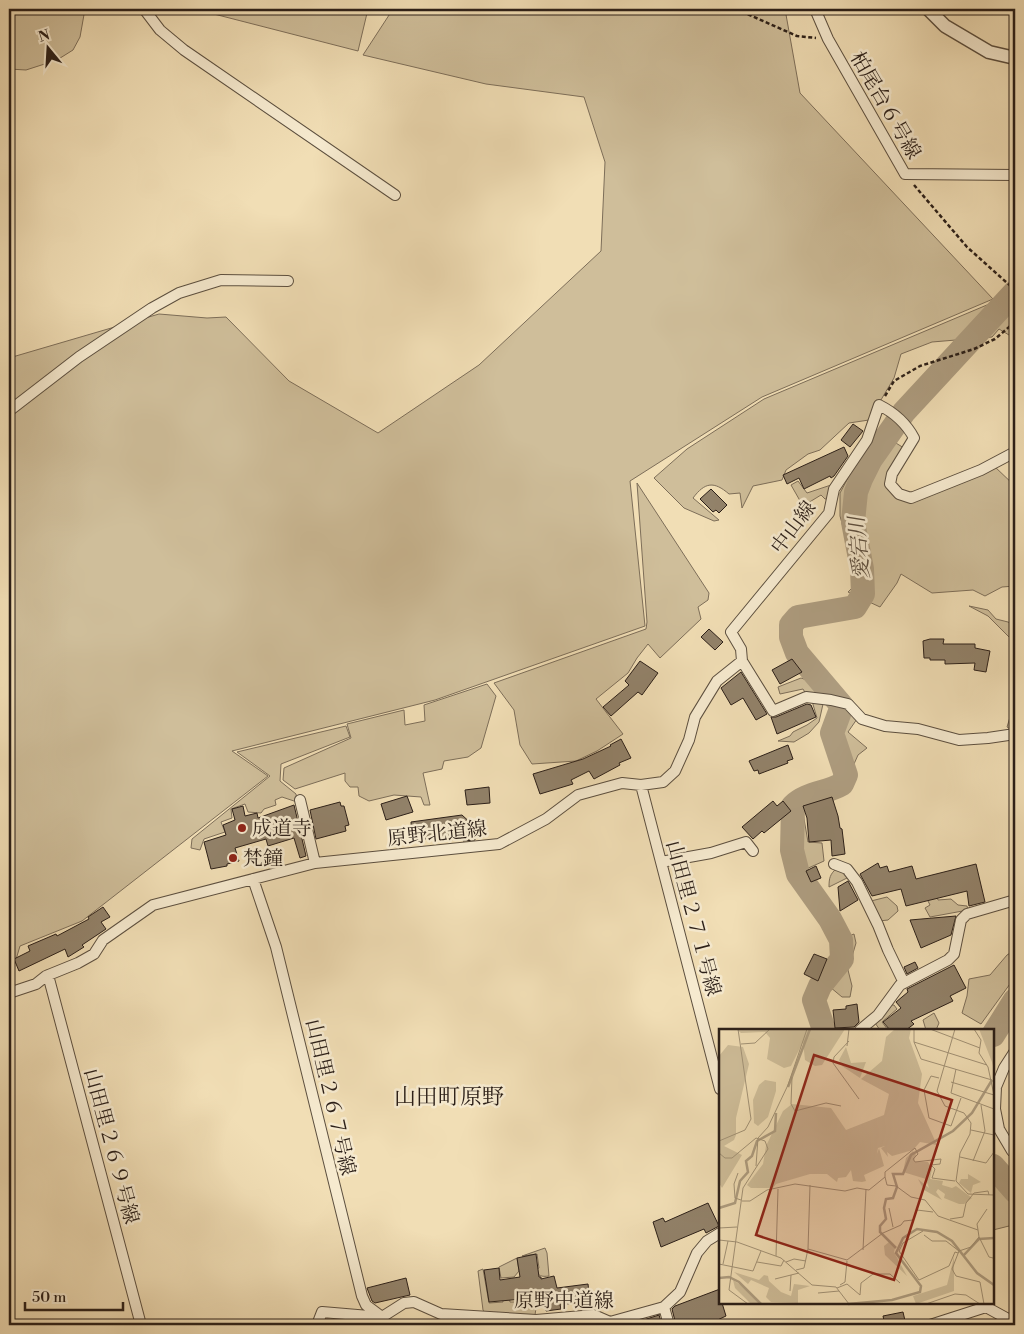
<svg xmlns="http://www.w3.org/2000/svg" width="1024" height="1334" viewBox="0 0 1024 1334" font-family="'Libre Bodoni','Noto Serif JP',serif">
<rect width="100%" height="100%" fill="#f1deb5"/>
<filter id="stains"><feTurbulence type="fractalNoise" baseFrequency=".004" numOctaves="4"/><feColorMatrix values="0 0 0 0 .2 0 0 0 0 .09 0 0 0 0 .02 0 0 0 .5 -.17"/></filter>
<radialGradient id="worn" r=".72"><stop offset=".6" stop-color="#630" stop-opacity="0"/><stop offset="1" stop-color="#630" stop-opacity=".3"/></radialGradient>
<!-- green -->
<path fill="#cfbe9a" stroke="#7d6e59" d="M9 9H85L80 37 73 50 57 60 26 70 9 69Z
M207 9H368L358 51 210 13Z
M393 9H785L800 93 993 299 762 397 630 481 645 626 435 700 232 751 268 776 82 921 20 946 9 983V358L159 314 207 318 226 317 289 381 378 433 479 365 601 251 605 162 584 97 486 84 363 55Z
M994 302 1015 315V333L1009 335 999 329 992 337 932 342 901 354 894 378 869 420 849 423 820 450 808 454 786 470 782 480 753 486 742 508 740 493 729 494C714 481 705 482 693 498L719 520 714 521 684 508 654 478 687 449 764 399Z
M873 429 904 448 890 474 899 498 994 466 1015 486V586L1002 587 985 596 973 590 932 593 901 574 897 583 880 607 848 592 855 585 849 549 840 516V493L847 480 859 462Z
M798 481 807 493 831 485 829 499H825L821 495 803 506 791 485Z
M637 483 709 593 708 600 698 607 701 619 660 658 648 644 637 658 628 673 596 699 623 734 597 751 576 761 532 764 520 745 514 710 494 683 646 629 647 622Z
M969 606 988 610 996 619 1008 622 1015 626V643L988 616Z
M801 642 842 697 833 698 806 694 803 689 780 694 778 687 801 678 810 681 792 658 791 645Z
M487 684 496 696 481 748 468 757 444 761 442 769 423 773 430 805H424L421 797 394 795 369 801 359 796 358 787H350L345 781V773L295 789 283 780 284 768 351 738 347 724 404 710 405 725 425 721 424 705Z
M812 701 823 704 819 722 809 733 794 742 778 741 790 736 793 732 807 725 817 718Z
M838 707 852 711 857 719 848 732 867 748 858 755 850 773 842 771C831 744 822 734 838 707Z
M1011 714 1015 715V728L1010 729 1007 727Z
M346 726 350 737 281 764 280 781 296 794 297 802 282 797 275 800 276 805 264 809 261 813 248 812 245 804 231 809 232 818 221 822 225 832 204 839 200 850 191 848 192 839 270 776 237 752Z
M803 813 808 842 822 843 824 861 804 870 807 878C800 877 799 872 798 866L804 862 801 852 794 851V830L788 828 789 820Z
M837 868 846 870 849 877 829 887C829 878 830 874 837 868Z
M935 890 938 900 951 899 958 905 967 906 968 910 930 917 925 908 930 905 927 899Z
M887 897 897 906 898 911 888 920 879 921 871 901Z
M854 934 856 943 848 970 852 986 850 997H842L830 987 832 977 845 961 844 938Z
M1015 950V977L981 1024 962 1013 967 996 969 979 990 975 1007 955Z
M891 1005H894L897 1009 882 1022 888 1030H880L875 1023Z
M934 1013 939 1023 936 1030H926L923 1020Z
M993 1180 1015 1204V1229L1009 1226 993 1230Z
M545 1248 547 1253 549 1276C541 1277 539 1276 534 1270L539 1268 537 1254 522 1256Z
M517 1258 519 1271 514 1277 501 1278 499 1267Z
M483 1269 489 1303 503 1302 502 1292 508 1291 510 1302H520V1304H530L536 1308 535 1315 485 1313 483 1310 478 1271Z"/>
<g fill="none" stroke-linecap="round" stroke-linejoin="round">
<!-- river -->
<path stroke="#ae9d80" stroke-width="24" d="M824 1030 814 1000 820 986 842 959 841 940 830 919 798 874 792 850 793 806C806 793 827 793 842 784L846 775 832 733 842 706 797 653 791 637V625L798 617 855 607 863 594 862 569 853 522 856 492 861 479 871 459 904 412 1015 292
M993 1035 1015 1000
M993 1166 1015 1191"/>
</g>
<!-- building -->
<path fill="#92826a" stroke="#2b1f18" d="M853 424 863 431 850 447 841 440Z
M844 447 848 456 834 476 831 478 830 476 804 489 799 478 787 484 783 475Z
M711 489 727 505 719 513 716 510 713 512 700 499Z
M709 629 723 642 715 650 701 637Z
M930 639H944L943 644H975V648L990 651 986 672 974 670 975 663 945 664V660H930V658H924L923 641Z
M792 659 802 672 780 684 772 670Z
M640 661 658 673 642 695 638 692 611 716 603 707 629 685 625 681Z
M741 672 767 714 756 720 743 698 731 705 721 688Z
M807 704 811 705 816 717 777 734 771 717H776Z
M621 739 631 758 619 763 620 765 594 779 589 771 571 780 573 784 540 794 533 774 583 759 611 746 610 745Z
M788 745 793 759 787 761 788 763 759 774 758 770 754 771 749 761Z
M489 787 490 803 467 805 465 790Z
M407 796 413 812 386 820 381 804Z
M832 797 838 816 840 828 842 829 845 854 832 856 831 840 809 842 807 818 803 806Z
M773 801 777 806 783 801 791 811 764 833 762 831 753 839 742 827Z
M340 802 341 806H344L349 825 345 826 346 831 316 839 310 810Z
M294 805 306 856 300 858 294 838 268 846 266 839 235 848 239 861 227 864V866L211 869 204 842 226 835 223 825 235 820 232 809 243 806 245 816 257 813 258 818Z
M462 815 474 826 475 840 463 841V838L450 840 436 839V838L424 839 423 837 412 838 411 822Z
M878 863 880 868 887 866 889 872 912 866 916 879 976 864 985 902 969 906 967 891 906 906 901 889 872 896 860 874Z
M816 866 821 878 811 882 806 871Z
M848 881 858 900 840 911 838 887Z
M103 907 110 917 101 922 106 929 82 945 84 947 68 957 65 949 19 971 14 959 30 951 28 946 56 934 57 936 89 919 88 917Z
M956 916 951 935 921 948 910 920Z
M814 954 827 959 818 981 804 974Z
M915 962 918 968 907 974 904 967Z
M954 965 966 988 950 996 953 1001 911 1021 914 1024 906 1030H890L883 1022 901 1008 896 1002 908 992 907 989Z
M857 1004 859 1022 854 1027 835 1028 833 1010 846 1009V1006Z
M708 1203 719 1226 706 1233 704 1229 661 1247 653 1222 663 1218 665 1222Z
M536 1254 539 1277H541V1279L554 1276 557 1288 588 1284 590 1301 560 1305 561 1309 546 1311 545 1297 489 1302 484 1270 499 1268 500 1280 520 1277 517 1258Z
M406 1278 410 1295 375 1303 372 1301 367 1288Z
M720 1289V1303H722L726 1316 711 1323 710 1320 696 1325V1322L687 1325H676L672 1309 675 1306Z
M903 1312 906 1325H885L883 1316Z
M659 1315 662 1325H634V1323Z"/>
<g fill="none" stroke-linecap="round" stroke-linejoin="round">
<!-- minor casing -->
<g stroke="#5c4f3f" stroke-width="12">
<path id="minor" d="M144 9 160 30 184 50 395 195
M815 9 828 39 905 174 1015 175
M9 411 79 357 152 308 179 293 221 280 288 281
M742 661 741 649 731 632 829 513 834 489 867 440 879 405C895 413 906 423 914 438L892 474 890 484 899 494 911 498 981 470 1015 452
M641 785 720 1089
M300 800 315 863
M661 862 711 853 746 842 753 851
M834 864 847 869 857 882 878 925 888 950 904 983
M253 879 276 947 362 1296 366 1305 382 1317
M48 975 141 1325
M9 993 36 984 46 976 78 963 94 954 103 940 153 905 315 863 499 844 546 819 578 795 622 783 641 785 663 782 675 771 689 740 695 717 717 681 742 661 773 711 806 697 831 700 848 704 862 719 885 726 918 729 959 740 988 738 1015 734
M860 1030 878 1015 900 985 948 960 954 954 961 920 967 914 1015 900
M1015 1051 1004 1068 996 1087 995 1109 999 1129 1012 1151 1015 1153
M664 1307 669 1325
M317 1325 322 1312 381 1317
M383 1325 382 1317 404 1303 414 1302 441 1314 536 1320 594 1315 610 1322 664 1307 680 1292 697 1253 707 1241 720 1233
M930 1325 986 1307 1008 1319 1015 1320"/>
</g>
<!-- tertiary casing -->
<g stroke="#5c4f3f" stroke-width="15">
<path id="tertiary" d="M928 9 945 26 989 52 1015 58"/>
</g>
<!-- path -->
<path stroke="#2b1f18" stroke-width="2.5" stroke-dasharray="4 2.5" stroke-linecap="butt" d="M736 9 797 36 816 38
M914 185 967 247 1015 290
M885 396 894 381 920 366 974 349 995 339 1015 322"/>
<!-- minor -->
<use href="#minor" stroke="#f6eacf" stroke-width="10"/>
<!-- tertiary -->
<use href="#tertiary" stroke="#f6eacf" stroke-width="12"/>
</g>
<!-- markers -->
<g fill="#8f2418" stroke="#f6eacf" stroke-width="2">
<circle cx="242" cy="828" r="5"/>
<circle cx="233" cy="858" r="5"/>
</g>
<g text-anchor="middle" stroke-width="5" stroke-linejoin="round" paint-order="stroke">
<!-- street labels -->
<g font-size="20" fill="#2b1f18" stroke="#f6eacf">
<text transform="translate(886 105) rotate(60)" y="7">柏尾台６号線</text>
<text transform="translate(793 527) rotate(-53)" y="7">中山線</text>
<text transform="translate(437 833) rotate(-6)" y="7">原野北道線</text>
<text transform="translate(694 918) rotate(75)" y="7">山田里２７１号線</text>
<text transform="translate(331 1097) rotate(77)" y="7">山田里２６７号線</text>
<text transform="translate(112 1146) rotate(75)" y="7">山田里２６９号線</text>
<text x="564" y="1307">原野中道線</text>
</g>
<!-- poi labels -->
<g font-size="20" fill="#2b1f18" stroke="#f6eacf" text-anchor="start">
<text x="252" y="835">成道寺</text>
<text x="243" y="865">梵鐘</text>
</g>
<!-- water labels -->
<g font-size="21" font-style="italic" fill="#594b3c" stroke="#f6eacf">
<text transform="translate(859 548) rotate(-95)" y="7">愛宕川</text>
</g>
<!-- quarter labels -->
<g font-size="22" fill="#2b1f18" stroke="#f6eacf">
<text x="449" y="1104">山田町原野</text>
</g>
</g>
<!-- overview -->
<g transform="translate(719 1029)">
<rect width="275" height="275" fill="#f1deb5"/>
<path d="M17 0H126L103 36 96 37 86 31 84 13 72 37 65 39 48 30 51 9 46 3 22 4ZM176 0H192L190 9 203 45 199 74 218 116 201 113 194 121 173 127 168 123 169 128 162 119 166 117 159 119 158 125 160 119 165 137 145 146 147 152 143 153 134 152 132 141 127 148 119 149 118 153 108 145H91L57 155 54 159H32L28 156 44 135 47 117 64 82 73 75 112 79 127 101 165 86 170 65 142 50 163 32 167 8ZM260 0H275V42L273 33ZM9 16 24 18 30 35 17 89V106L15 111 5 117 23 126 3 159 0 154V27ZM127 18 132 34 147 33 141 49 123 37 120 31ZM46 51 57 53V62L49 88 39 97 35 94 34 71 40 56ZM194 122 197 126 195 133H209L213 140 211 150 224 152 223 156 233 159 237 157 253 169 245 175H240L225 169 226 165 219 160 217 163 223 171 205 161 199 150 210 159 207 150 184 143 187 129ZM249 145 262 153 254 156 252 164 240 154 242 150H249ZM170 213 176 219 175 223 188 247 166 226 165 217ZM235 228V262L197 275 194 267 228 256ZM15 243 40 251 45 246 49 247 50 252 62 263 72 267 75 255 91 257 79 261V274L52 273 47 268 50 259 32 251 29 255ZM14 251 26 259 41 275H32L16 259Z" fill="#cfbe9a"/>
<path fill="none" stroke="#ae9d80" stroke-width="2.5" d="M69 58 91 0M0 179 16 174 21 152 29 143 27 132 33 127 38 112 56 102 57 84M177 219 161 203V197L167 190 165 179 167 170 174 169 178 158 174 145H184L192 126 234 102 253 84 273 51M245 226 260 210 275 209M0 249 10 248 20 253 42 275M129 275 173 271 201 263 202 257 177 224 184 209 198 200 218 203 233 212 258 244 275 256"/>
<path fill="none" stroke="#a29276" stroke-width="1" d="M195 0V13L202 30 273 51M211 0 261 19M236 0 218 62 226 77 245 84 252 94 251 105 241 124 237 152 249 165 275 166M255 0 262 11 260 24 269 38 275 66M130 12 115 28 114 34 140 70M195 13 268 36M22 15 36 14 51 0M128 17 130 0M237 40 232 64 275 80M73 48 72 75 76 82 107 74 122 77M220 49 212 47 205 61 210 89 232 97 242 69M232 53 275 66M252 101 275 106M0 112 26 101 32 90 19 0M0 124 6 129H13L37 109 46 112 49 120 24 159 10 261 29 275M241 128 267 134 275 123M254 132 266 102 262 76M37 137 39 109 49 98 69 56 88 0M19 144 15 155 16 169 22 171M166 148V143L196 119 199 125 194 130 196 133 222 130 221 135 212 136 216 140 213 149 236 152M23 172H31L48 161 76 155 126 162 138 159 150 161 166 148 168 156 177 157 192 168 206 171 219 187 259 201 260 208 252 218 240 222 233 240 237 247 261 253 265 275M170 179 174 198M231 190 244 188 247 174 255 164 269 162 270 166M0 199 18 198M259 201 258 195 268 180M204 202 184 214 180 222 200 251 230 237 236 223 239 224M205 206 213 212H227L240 222M260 208 270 228 274 229M0 211 18 213 62 229 93 256 117 258 130 275M89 220 91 156M144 221 147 160M57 227 59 160M38 233 62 237 65 231M67 233 75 230 87 232M0 235 34 242 42 222M4 235 9 212M77 241 85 239 89 220 128 231 164 204 182 196 185 192 194 191 198 181 214 183M56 250 80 244M121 256 126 253 128 232M118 259 128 255 141 266 142 254 154 245H171L181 254M71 262 72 246M99 264 120 262M207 275 236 265 247 266 261 275"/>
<path fill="#8f2418" fill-opacity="0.15" stroke="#8f2418" stroke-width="2.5" d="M95 26 233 71 175 251 37 206Z"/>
<rect width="275" height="275" fill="none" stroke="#2b1f18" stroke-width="2.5"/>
</g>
<!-- margin -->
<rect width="1024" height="1334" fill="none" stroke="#f1deb5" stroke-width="30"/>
<rect x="10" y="10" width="1004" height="1314" fill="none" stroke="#2b1f18" stroke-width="2.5"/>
<rect x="15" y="15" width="994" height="1304" fill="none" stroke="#2b1f18"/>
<!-- north arrow -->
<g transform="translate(48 48) rotate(342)" stroke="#f6eacf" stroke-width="4" paint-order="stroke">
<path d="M0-4L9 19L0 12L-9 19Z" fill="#2b1f18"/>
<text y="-8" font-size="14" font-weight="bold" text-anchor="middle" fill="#2b1f18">N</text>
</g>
<!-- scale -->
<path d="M25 1302v8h98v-8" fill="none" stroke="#2b1f18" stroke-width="2.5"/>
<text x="32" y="1302" font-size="15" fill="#2b1f18" stroke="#f6eacf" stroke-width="4" paint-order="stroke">50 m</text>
<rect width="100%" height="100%" filter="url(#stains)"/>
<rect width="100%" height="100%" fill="url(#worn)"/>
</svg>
